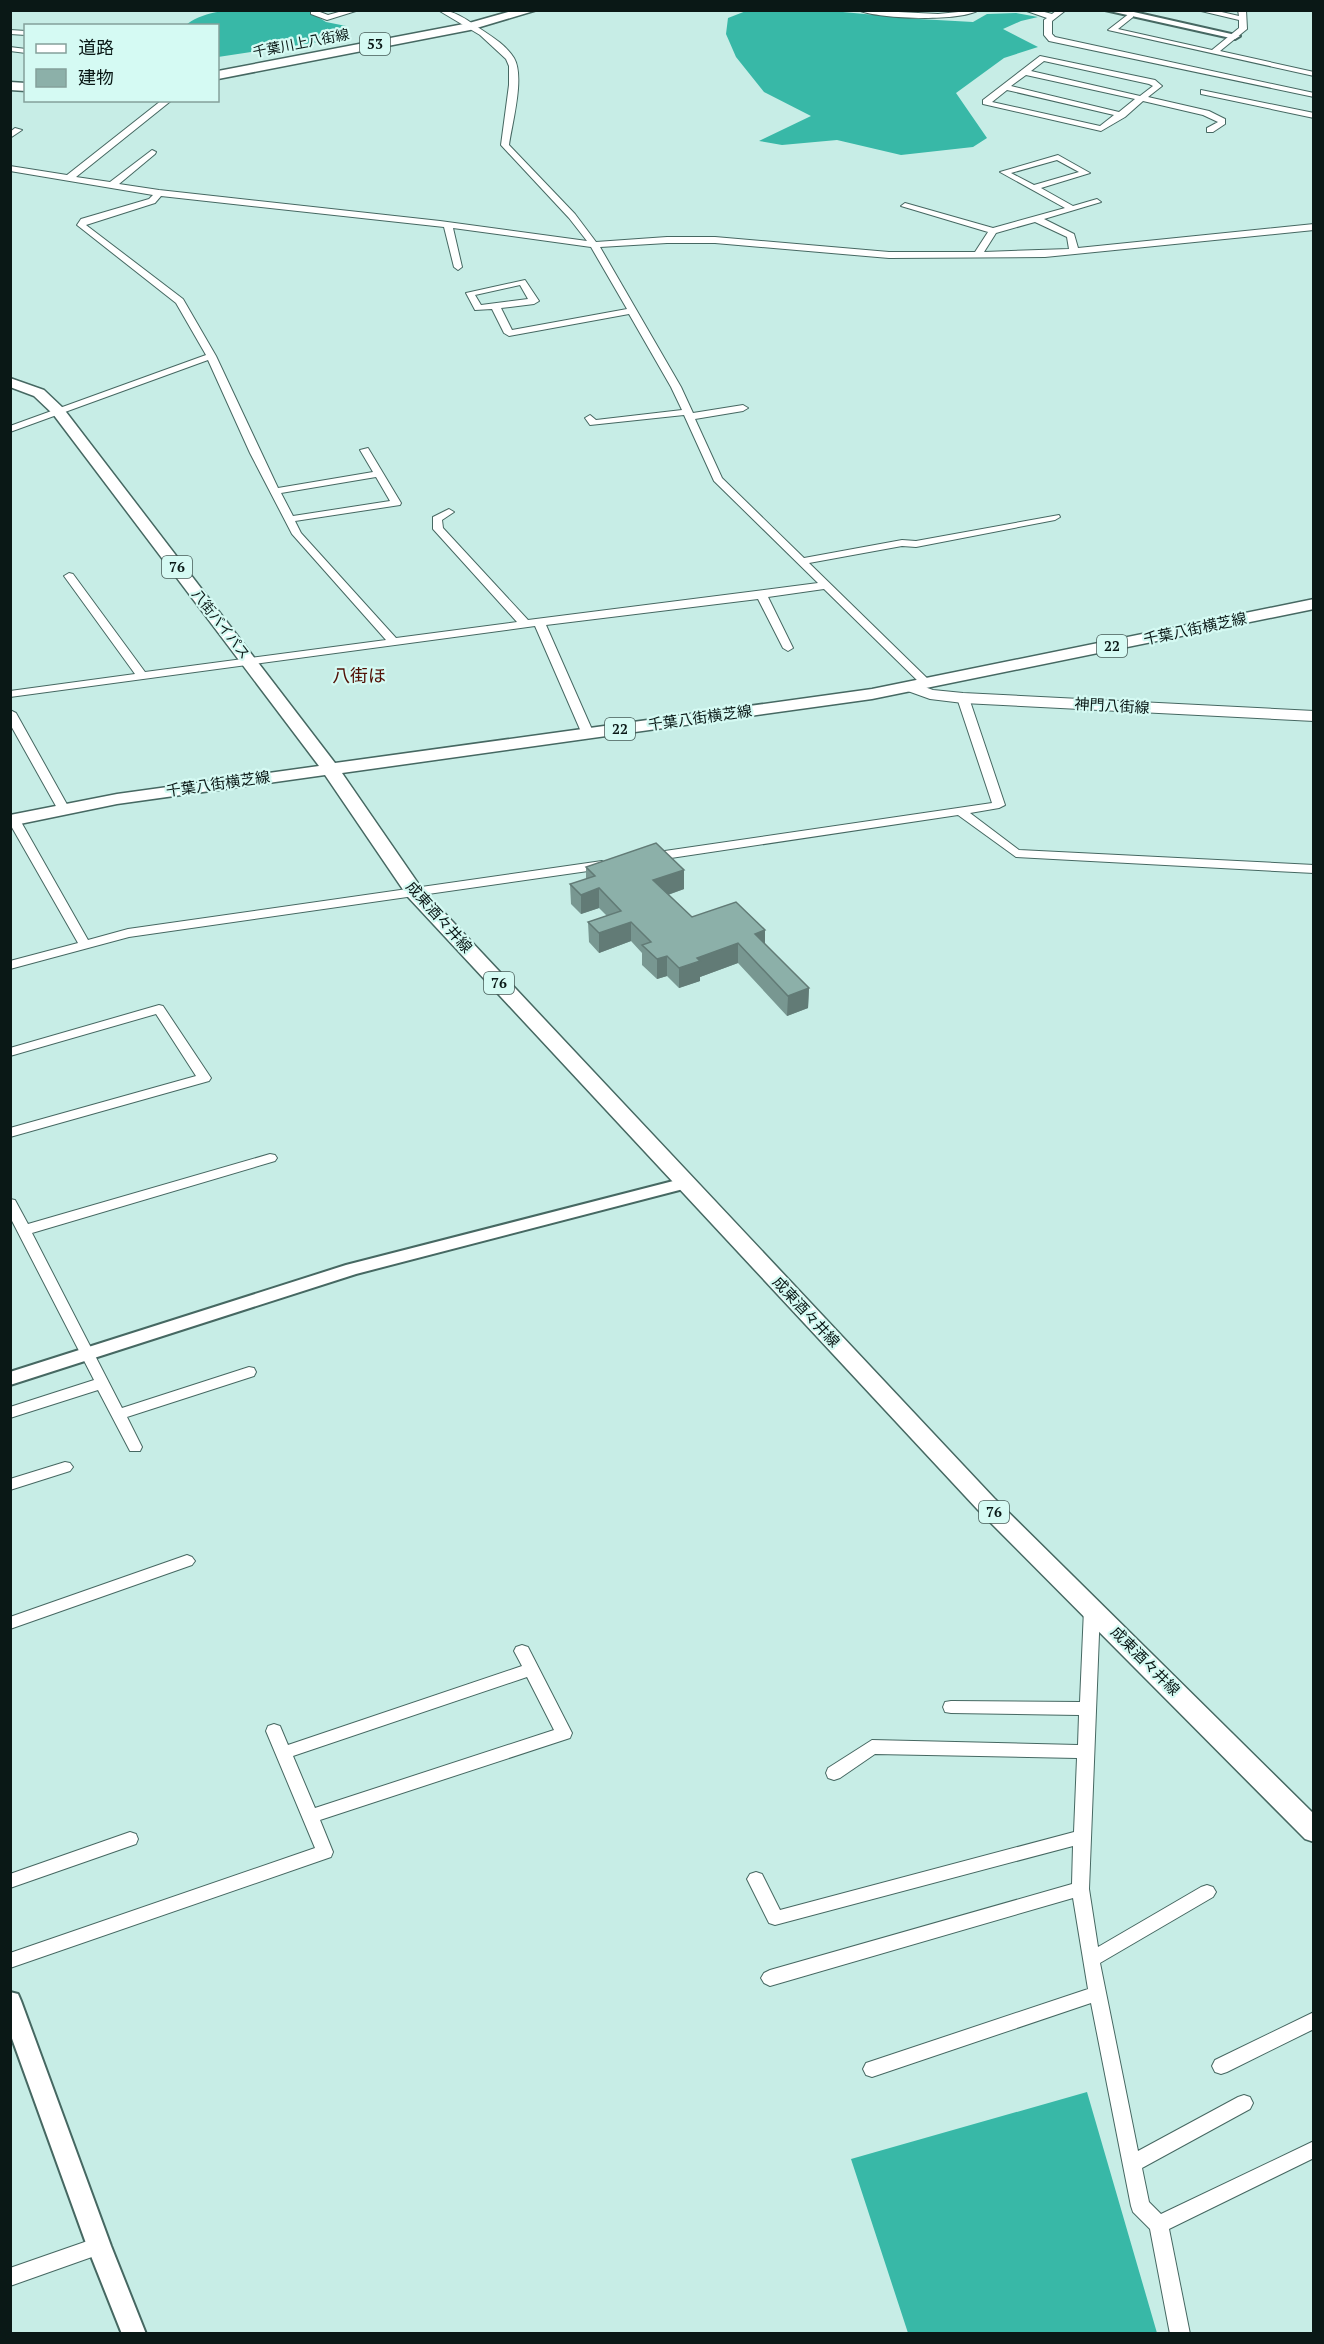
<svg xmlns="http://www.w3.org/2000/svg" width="1324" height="2344" viewBox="0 0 1324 2344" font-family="'PT Serif','Noto Sans JP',serif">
<rect width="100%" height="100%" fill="#c7ede6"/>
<!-- forest -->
<path fill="#38b8a7" d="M307 10 326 22 346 26 332 40 218 57V26H185C210 2 274 11 307 10Z
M832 11 919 19 973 22 987 14 1016 13 1038 17 1021 21 1003 29 1038 47 1004 58 956 93 987 138 973 147 901 155 837 140 782 145 759 141 811 116 764 92 736 57 726 34 728 18 746 11Z
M1087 2092 1157 2333H908L851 2159Z"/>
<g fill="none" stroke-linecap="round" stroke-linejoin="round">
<!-- minor casing -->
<g stroke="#466862" stroke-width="2">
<path id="minor" d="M311 10H321L320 12 328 15 346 10H359L327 20 311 14Z
M438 10C454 10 466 19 479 28 491 36 506 45 514 58 525 77 512 123 509 145L575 214 596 242 667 237H715L889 252H975L988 232 901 206 905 203 993 228 1065 208 1000 172 1058 155 1090 173 1041 188 1073 206 1097 199 1101 202 1044 219 1074 234 1078 248 1314 224V230L1045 257 889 258 715 243H667L600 247 681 387 693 413 743 405 748 408 743 411 695 419 722 478 804 558 902 540 916 541 1059 515 1060 517 1055 520 916 547 902 546 809 563 931 682V686H923L824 589 768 597 793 648 788 651 783 648 758 599 546 625 594 734 588 737 582 734 535 626 10 697V691L135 674 64 576 69 573 73 574 145 672 386 640 292 534 250 453 208 360 10 432V426L206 355 176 303 77 225 81 219 149 199 153 195 10 171V166L67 175 162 100H172L76 177 110 182 152 150 156 152 155 154 119 184 159 190 440 221 587 241 569 218 501 145 509 85V66L506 59 480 35ZM1057 160 1079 172 1034 185 1011 173ZM161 196 444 227 454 267 458 270 462 267 453 228 591 247 627 309 512 330 501 308 534 304 539 301 525 280 466 293 475 310 492 309 504 333 509 336 629 314 671 387 682 410 596 420 590 415 585 418 590 425 684 415 714 481 818 583 528 620 443 528 442 520 454 512 449 509 433 517V529L517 622 396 638 301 533 295 521 400 505 401 503 368 448 360 450 373 472 278 488 216 356 183 299 86 225 155 203ZM1035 222 1067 237 1069 249 984 252 996 233ZM520 285 528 299 481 305 475 295ZM376 477 390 501 293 516 281 493Z
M858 10 938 14 979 10C960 22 877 19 858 10Z
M1024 10H1037L1052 14 1057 10H1066L1052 21V34L1055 37 1314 93V97L1049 41 1044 35V20L1047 18Z
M1197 10H1213L1239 16 1238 10H1246L1247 29 1220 51 1314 72V76L1108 30 1130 13H1133V17L1118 29 1212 50 1239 28V20Z
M10 30 26 31V35L10 34Z
M10 47 26 49V53L10 51Z
M1040 56 1155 80 1162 86 1148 97 1209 111 1225 119V124L1213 132H1207V128L1218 122 1203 115 1143 101 1125 117 1101 131 983 104V100ZM1044 61 1149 84 1153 86 1140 96 1031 71ZM1026 75 1135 99 1119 112 1011 86ZM1007 90 1114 115 1100 126 992 102Z
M1201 90 1314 113V118L1201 94Z
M15 128 22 130 10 138V132Z
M963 695 969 698 1005 805 999 808 970 813 1019 850 1314 865V873L1016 857 958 815 651 861 645 857 651 853 992 803 957 698Z
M10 710 16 713 69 808 67 810H59L57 808 10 724Z
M14 816 20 820 88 940 128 929 602 861 608 865 602 869 129 937 10 969V961L78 943 10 824V817Z
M159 1005 163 1006 211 1078 209 1081 10 1137V1128L196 1076 156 1014 10 1056V1048Z
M270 1154 275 1155 277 1158 275 1161 32 1233 122 1408 249 1367 254 1368 256 1372 254 1376 127 1417 142 1447 140 1451H130L98 1390 10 1418V1407L94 1380 10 1217V1199L15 1200 28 1224Z
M65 1462 70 1463 73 1467 70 1471 10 1490V1479Z
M187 1555 192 1557 195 1561 192 1565 10 1629V1617Z
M1092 1603 1098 1605 1100 1609 1089 1889 1098 1947 1201 1887 1207 1885 1213 1887 1216 1892 1213 1897 1100 1963 1138 2151 1238 2097 1244 2095 1250 2097 1253 2103 1250 2109 1142 2168 1149 2202 1161 2214 1314 2141V2158L1169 2229 1190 2334H1170L1150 2229 1133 2212 1131 2206 1091 2003 872 2077 866 2075 863 2069 866 2063 1088 1989 1073 1898 770 1986 764 1983 761 1978 764 1973 770 1970 1072 1884 1073 1846 775 1925 769 1923 747 1879 750 1874 756 1872 762 1874 780 1910 1074 1832 1077 1758 875 1754 840 1778 834 1780 828 1778 826 1773 828 1768 872 1740 1078 1745 1079 1715 951 1713 945 1712 943 1707 945 1702 951 1701 1080 1702 1084 1609 1086 1605Z
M522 1645 528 1647 530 1651 572 1733 570 1738 320 1820 333 1852 331 1857 10 1968V1953L315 1848 266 1731 268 1726 274 1724 280 1726 288 1745 522 1666 514 1651 516 1647ZM527 1677 554 1730 315 1808 293 1756Z
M130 1832 136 1834 138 1839 136 1844 10 1888V1874Z
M1314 2012V2029L1227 2072 1221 2074 1215 2072 1212 2066 1215 2060Z
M99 2237 106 2240 109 2246 106 2252 10 2286V2268Z"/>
</g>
<!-- tertiary casing -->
<g stroke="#466862" stroke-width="4">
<path id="tertiary" d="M1105 10H1125L1240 36 1235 39Z
M685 1178 691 1179 693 1183 691 1187 356 1274 10 1385V1372L346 1265Z
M10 1992 18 1994 21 2001 111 2246 146 2334H122L87 2246 10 2033Z"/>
</g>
<!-- secondary casing -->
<g stroke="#466862" stroke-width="2">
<path id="secondary" d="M911 682 933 690 963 693 1314 711V721L963 703 930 699 905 690 903 687 905 684Z"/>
</g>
<!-- primary casing -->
<g stroke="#466862" stroke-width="3">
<path id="primary" d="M515 10H537L470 30 218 79V71L469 23Z
M10 82 26 83V91L10 90Z
M10 378 44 390 63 408 335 763 872 689 1314 599V609L872 699 342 773 422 889 994 1498 1314 1814V1842L1305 1839 978 1510 408 897 325 775 117 804 10 826V815L117 794 319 766 53 414 34 396 10 387Z"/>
</g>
<!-- minor -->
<use href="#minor" fill="#fff" fill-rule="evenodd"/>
<!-- tertiary -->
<use href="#tertiary" fill="#fff" fill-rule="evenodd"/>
<!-- secondary -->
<use href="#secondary" fill="#fff" fill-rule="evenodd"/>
<!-- primary -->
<use href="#primary" fill="#fff" fill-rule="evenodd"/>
</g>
<!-- wall -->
<path fill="#789791" d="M586 867 684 870V889L668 895 692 917 765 930V944L809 988 808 1008 787 1016 738 963 700 977V981L679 988 667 976 657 979 642 965V953L631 941 599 953 589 942 588 922 607 916 599 908 581 914 571 904 570 884 586 879Z"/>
<!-- shaded-wall -->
<path fill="#627b76" d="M684 870V889L653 900V880Z
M599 888V908L581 914V895Z
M631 922V941L599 953V933Z
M765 930V950L755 934Z
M738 943V963L700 977V981L679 988V968L697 958Z
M667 956V976L657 979V959Z
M809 988 808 1008 787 1016 788 996Z"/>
<!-- building -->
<path fill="#8cb0a9" stroke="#627b76" stroke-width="1.5" d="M656 843 684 870 653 880 692 917 736 902 765 930 755 934 809 988 788 996 738 943 697 958 700 961 679 968 667 956 657 959 642 945 651 942 631 922 599 933 588 922 621 911 599 888 581 895 570 884 595 876 586 867Z"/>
<g text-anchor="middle" stroke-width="4.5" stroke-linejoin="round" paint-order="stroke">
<!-- far-street labels -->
<g font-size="14" fill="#0a1816" stroke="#d5faf3">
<text transform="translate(301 43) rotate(-11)" y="5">千葉川上八街線</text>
<text transform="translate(221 624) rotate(52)" y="5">八街バイパス</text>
</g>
<!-- shield labels -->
<g fill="#d5faf3" stroke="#475c58" stroke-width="1.5">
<rect x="360" y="33" width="30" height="22" rx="4.5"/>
<rect x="162" y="556" width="30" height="22" rx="4.5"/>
<rect x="1097" y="635" width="30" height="22" rx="4.5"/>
<rect x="605" y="718" width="30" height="22" rx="4.5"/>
<rect x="484" y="972" width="30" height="22" rx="4.5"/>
<rect x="979" y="1501" width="30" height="22" rx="4.5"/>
</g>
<g font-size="14" font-weight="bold" fill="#0a1816">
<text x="375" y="49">53</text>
<text x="177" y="572">76</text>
<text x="1112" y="651">22</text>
<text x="620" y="734">22</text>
<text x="499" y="988">76</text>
<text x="994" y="1517">76</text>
</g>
<!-- street labels -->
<g font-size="15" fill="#0a1816" stroke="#d5faf3">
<text transform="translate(1195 629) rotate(-12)" y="5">千葉八街横芝線</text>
<text transform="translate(1112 706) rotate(3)" y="5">神門八街線</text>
<text transform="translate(700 718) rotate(-8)" y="5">千葉八街横芝線</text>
<text transform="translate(218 784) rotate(-8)" y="5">千葉八街横芝線</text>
<text transform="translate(439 917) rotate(48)" y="5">成東酒々井線</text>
<text transform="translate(806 1312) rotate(47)" y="5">成東酒々井線</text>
<text transform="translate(1145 1661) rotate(45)" y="5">成東酒々井線</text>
</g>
<!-- quarter labels -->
<g font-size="18" fill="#510e03" stroke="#d5faf3">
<text x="359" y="682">八街ほ</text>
</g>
</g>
<!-- border -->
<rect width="1324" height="2344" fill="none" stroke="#0a1816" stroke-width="24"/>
<!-- legend -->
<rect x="24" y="24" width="195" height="78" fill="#d5faf3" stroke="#84a09b" stroke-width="1.5"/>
<rect x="36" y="44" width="30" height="9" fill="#ffffff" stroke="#84a09b" stroke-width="1.5"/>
<text x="78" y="54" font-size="18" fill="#0a1816">道路</text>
<rect x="36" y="69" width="30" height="18" fill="#8cb0a9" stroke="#84a09b" stroke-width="1.5"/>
<text x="78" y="84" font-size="18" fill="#0a1816">建物</text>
</svg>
